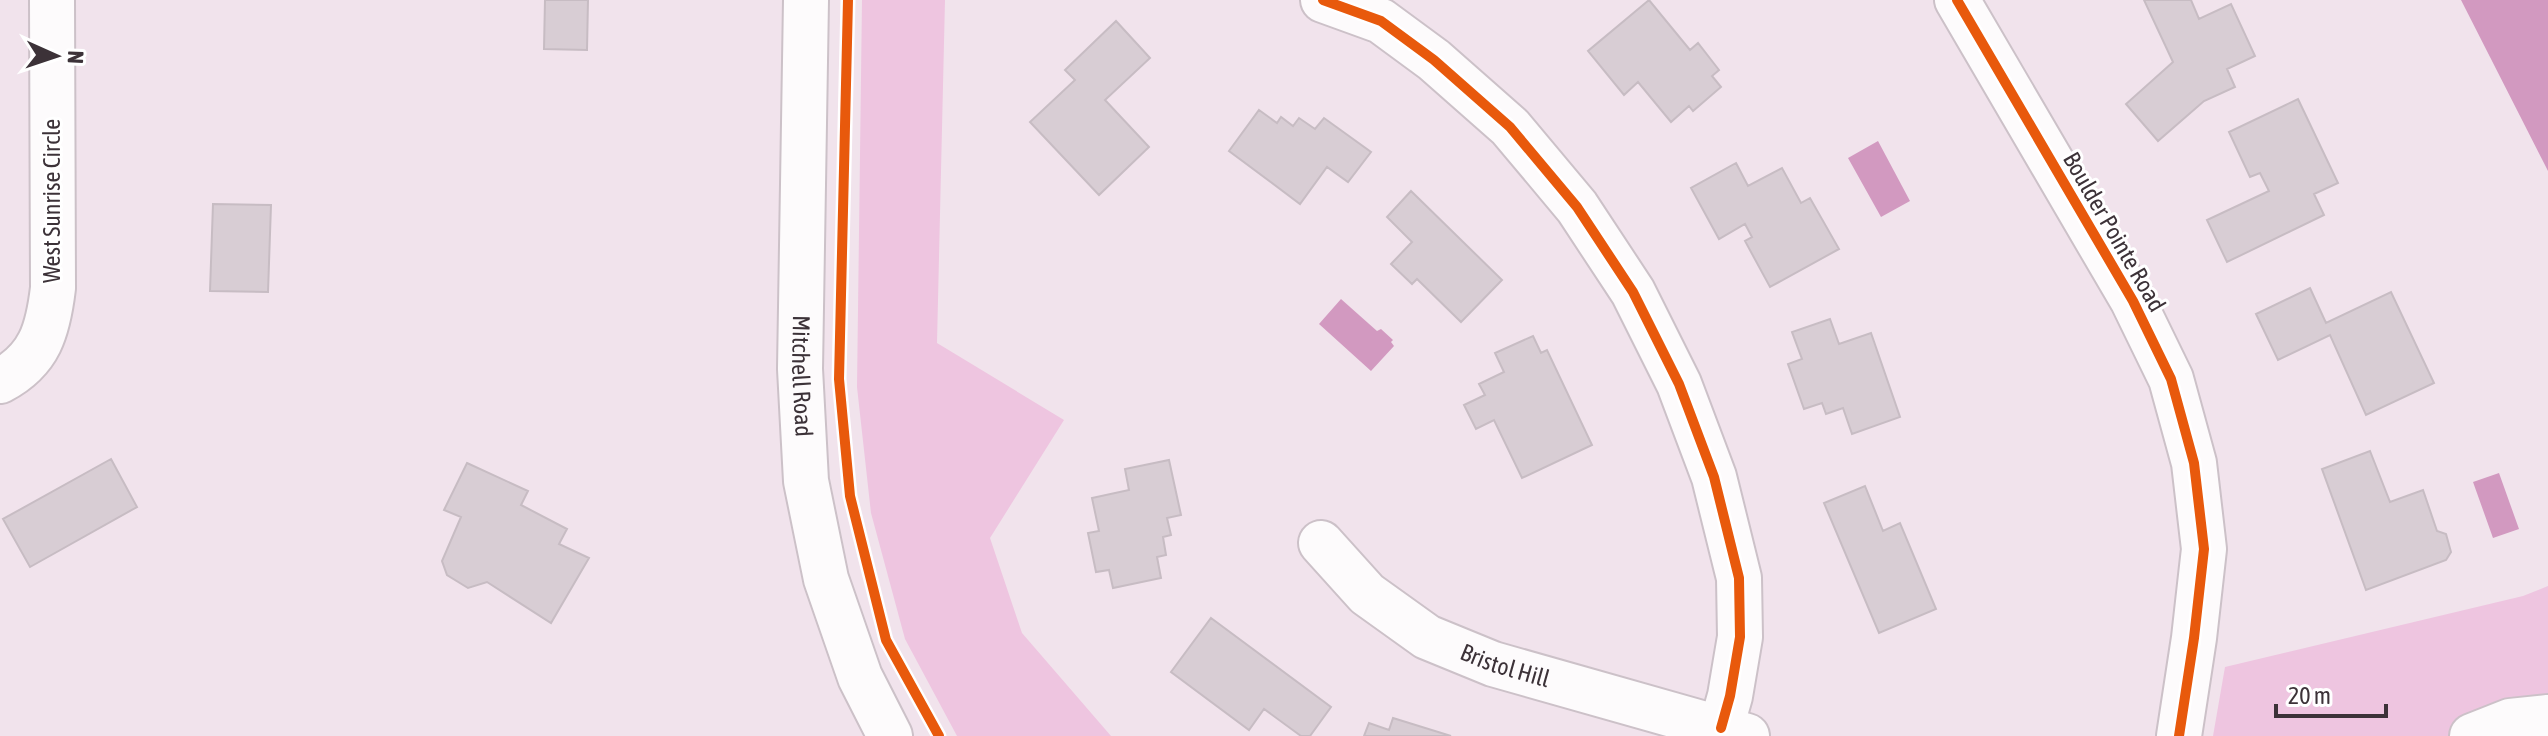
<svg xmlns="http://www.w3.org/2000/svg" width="2548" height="736" viewBox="0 0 2548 736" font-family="'Asap Condensed',sans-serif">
<rect width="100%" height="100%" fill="#f1e3ec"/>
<!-- green -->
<path fill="#eec5e0" d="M862 0H945L937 343 1064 420 990 538 1022 633 1111 736H957L905 639 871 513 857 387Z
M2548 586V736H2213L2225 667 2523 596Z"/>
<!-- water -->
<path fill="#d299c0" d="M2461 0H2548V171Z
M1878 141 1910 201 1881 217 1848 158Z
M1341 299 1377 331 1381 329 1393 340 1391 342 1394 346 1371 371 1319 324Z
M2499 473 2519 529 2493 538 2473 482Z"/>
<!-- building -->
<path fill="#d8cdd4" stroke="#c7bcc3" stroke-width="2" d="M545 0H588L587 50 544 49Z
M1649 0 1690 50 1698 43 1719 70 1712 76 1721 87 1693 111 1689 106 1671 122 1638 82 1624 95 1588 51Z
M2144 0H2191L2199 19 2231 4 2255 56 2227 69 2235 87 2204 101 2158 141 2126 104 2173 62Z
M1116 21 1150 58 1105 100 1149 147 1099 195 1030 122 1075 80 1065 70Z
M2298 99 2338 183 2314 194 2324 215 2227 262 2207 220 2269 191 2260 173 2250 177 2229 132Z
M1259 110 1277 123 1281 117 1293 126 1299 118 1315 129 1324 118 1371 152 1348 182 1327 167 1300 204 1229 151Z
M1736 163 1748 186 1782 168 1801 203 1810 198 1839 249 1770 287 1745 241 1752 237 1745 224 1719 239 1691 188Z
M1411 191 1502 280 1461 322 1417 279 1412 284 1391 264 1412 242 1387 217Z
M213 204 271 205 268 292 210 291Z
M2310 288 2326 323 2391 292 2434 383 2366 415 2330 335 2278 360 2256 314Z
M1830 319 1839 344 1871 333 1900 417 1852 434 1843 408 1826 414 1822 403 1804 409 1788 364 1802 359 1792 332Z
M1533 336 1541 353 1547 350 1592 445 1522 478 1494 420 1476 429 1464 405 1485 395 1479 384 1504 372 1495 353Z
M2370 451 2390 502 2423 490 2437 531 2446 534 2451 552 2446 560 2366 590 2322 469Z
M111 459 137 507 30 567 3 519Z
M1169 460 1181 515 1167 518 1171 535 1163 537 1166 555 1157 557 1161 578 1113 588 1109 570 1096 572 1088 533 1099 531 1092 498 1129 490 1125 469Z
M467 463 528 491 521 505 567 529 559 544 589 558 551 623 487 582 468 588 447 575 442 561 461 517 444 510Z
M1865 486 1883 531 1900 523 1936 609 1879 633 1824 503Z
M1211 618 1331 707 1310 736H1301L1264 709 1249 730 1171 672Z
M1393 718 1451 736H1364L1369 723 1389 730Z"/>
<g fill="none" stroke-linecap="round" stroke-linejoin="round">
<!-- minor casing -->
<g stroke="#ccc1c8" stroke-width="48">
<g id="minor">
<path d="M1323 0 1381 21 1434 60 1510 127 1577 207 1633 292 1679 384 1714 477 1739 578 1740 637 1730 696 1721 728"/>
<path d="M1957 0 2133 301 2171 379 2194 463 2204 549 2194 638 2179 736"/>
<path d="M0 381C40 360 48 330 53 288L52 0"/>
<path id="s1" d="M1321 543 1367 594 1427 637 1493 664 1747 736"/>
<path d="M2472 736 2510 721 2548 717"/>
</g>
</g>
<!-- major casing -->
<g stroke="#ccc1c8" stroke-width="48">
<g id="major">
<path id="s2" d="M806 0 800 369 806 481 826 579 860 677 890 736"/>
</g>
</g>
<!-- minor -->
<use href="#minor" stroke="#fdfbfc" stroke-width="44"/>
<!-- major -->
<use href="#major" stroke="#fdfbfc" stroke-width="44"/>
<!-- cycleway casing -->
<g stroke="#fff" stroke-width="15">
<path id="cycleway" d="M848 0 839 379 850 496 886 640 939 736
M1323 0 1381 21 1434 60 1510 127 1577 207 1633 292 1679 384 1714 477 1739 578 1740 637 1730 696 1721 728
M1957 0 2133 301 2171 379 2194 463 2204 549 2194 638 2179 736"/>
</g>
<!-- cycleway -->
<use href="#cycleway" stroke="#e8590c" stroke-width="10"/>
</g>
<g text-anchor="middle" stroke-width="6" stroke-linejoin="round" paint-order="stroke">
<!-- street labels -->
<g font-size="24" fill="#3c3238" stroke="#fff">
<text transform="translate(52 201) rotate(-90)" y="8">West Sunrise Circle</text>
<text transform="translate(2114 232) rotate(60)" y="8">Boulder Pointe Road</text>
<text dy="8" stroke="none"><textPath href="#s2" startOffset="376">Mitchell Road</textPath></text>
<text dy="8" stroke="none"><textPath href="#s1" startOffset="226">Bristol Hill</textPath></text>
</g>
</g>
<!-- north arrow -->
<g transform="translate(56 56) rotate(93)" stroke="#ffffff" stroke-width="6" paint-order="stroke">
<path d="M0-6L14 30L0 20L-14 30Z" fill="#3c3238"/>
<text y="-12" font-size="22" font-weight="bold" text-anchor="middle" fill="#3c3238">N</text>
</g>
<!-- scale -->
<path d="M2276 704v12h110v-12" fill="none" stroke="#3c3238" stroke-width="4"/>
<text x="2288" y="704" font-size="24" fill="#3c3238" stroke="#ffffff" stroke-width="6" paint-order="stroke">20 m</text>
</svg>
